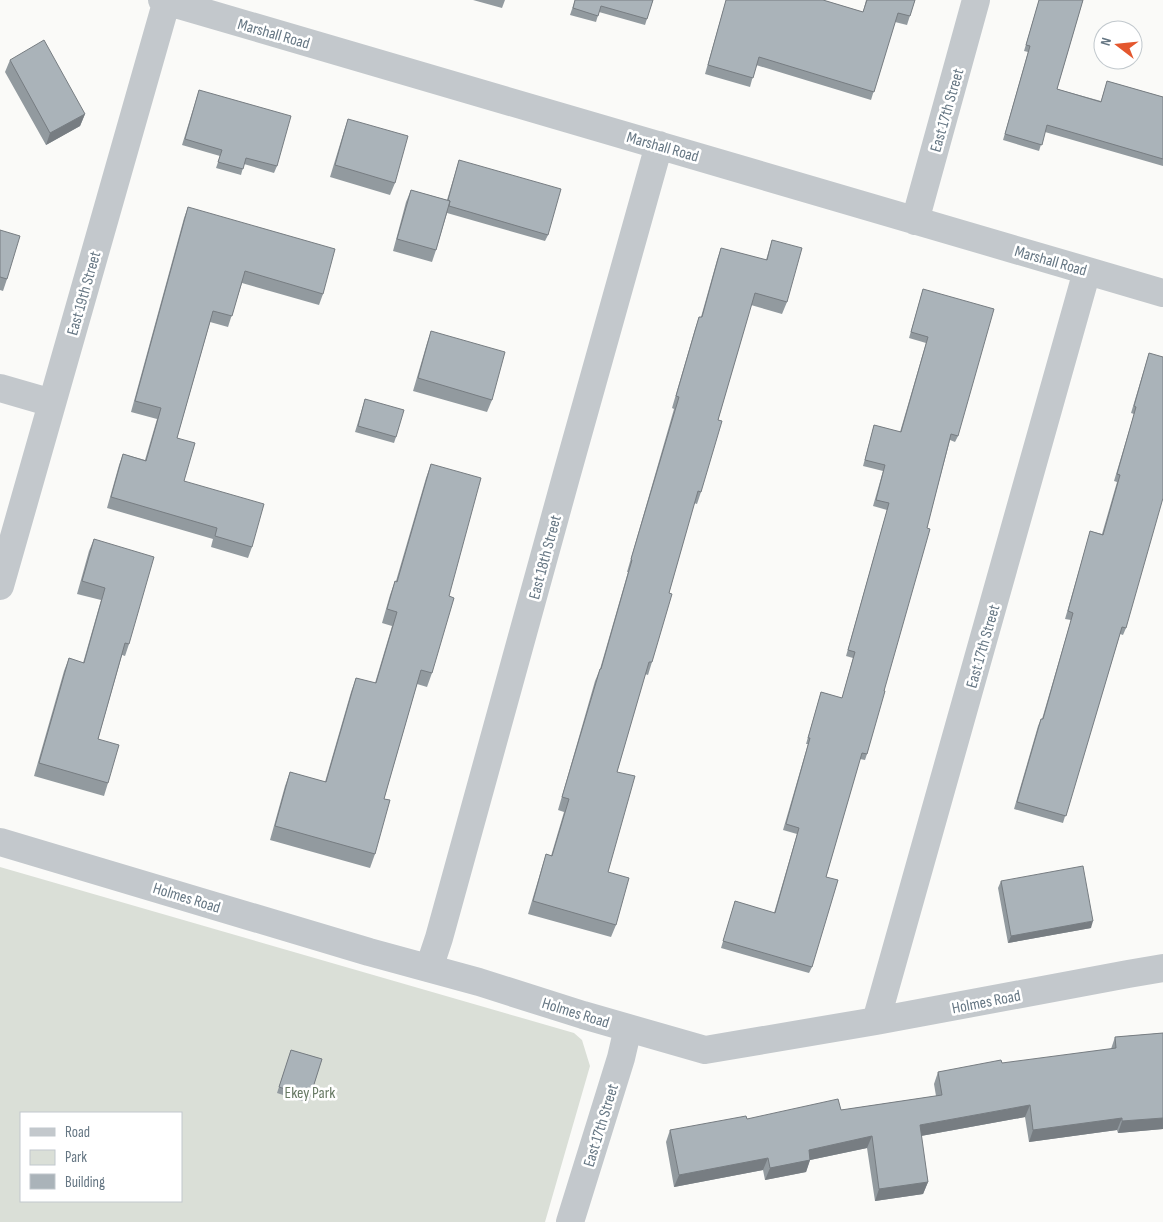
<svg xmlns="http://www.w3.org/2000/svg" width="1163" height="1222" viewBox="0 0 1163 1222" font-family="'Sofia Sans Condensed',sans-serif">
<rect width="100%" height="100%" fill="#fafaf8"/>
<!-- green -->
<path fill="#dadfd7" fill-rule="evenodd" d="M0 867 574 1033 582 1040 590 1066 545 1222H0ZM21 1113H181V1201H21Z"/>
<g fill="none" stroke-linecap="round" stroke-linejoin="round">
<!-- minor -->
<path stroke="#c3c8cc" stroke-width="28" d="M162 0 1163 293
M915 221 976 0
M0 388 52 403
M0 586 167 0
M0 842 369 952 479 982 583 1015 705 1050 876 1021 1128 974 1163 968
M429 968 439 938 566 477 659 145
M876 1021 1087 271
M570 1222 621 1058 628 1028"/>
</g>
<!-- wall -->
<path fill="#929a9f" d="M473 0H505L502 8Z
M575 0H653L645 25 599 12 596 22 570 15Z
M726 0H823L863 12 866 0H915L907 25 895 22 871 100 756 65 750 87 705 74Z
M1039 0H1083L1057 89 1101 101 1107 81 1163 97V166L1045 132 1039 151 1003 140 1028 52 1024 51Z
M10 60 85 114 80 126 46 145 5 72Z
M199 90 277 166 274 173 244 164 241 175 216 168 220 156 182 145Z
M348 119 395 183 390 195 330 177 344 131Z
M459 160 548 235 545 241 447 213 436 250 432 262 393 251 406 202 411 190 447 200Z
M188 207 323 294 319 305 242 283 228 327 210 322 177 438 184 481 252 547 248 558 211 547 213 539 107 508 119 465 123 454 145 460 157 419 131 412 184 218Z
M0 230 7 279 3 291 0 290Z
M772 240 787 302 782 314 751 305 718 420 701 492 697 504 694 503 669 593 652 662 648 675 645 674 617 772 608 872 616 925 611 937 528 914 542 867 546 854 551 856 564 812 558 810 595 681 600 669 628 572H627L674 409 672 408 695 329 699 317H701L717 260 721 248 766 260Z
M923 289 958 436 955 442 950 440 867 754 865 760 860 759 826 877 812 967 809 973 721 948 735 901 774 913 797 834 783 830 808 744H806L819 699 821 692 842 698 853 658 846 656 887 510 873 506 883 471 863 466 874 425 900 432 926 343 909 338Z
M431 331 492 400 487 412 413 391 427 343Z
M1149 353 1126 628 1123 635 1120 634 1063 823 1014 809 1038 726 1041 719H1042L1071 620 1065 619 1088 539 1090 531 1102 534 1117 482 1114 481 1134 414 1131 413Z
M365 399 396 437 394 443 355 432Z
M431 464 449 596 432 673 427 687 417 684 384 799 375 854 370 868 270 840 285 786 290 772 325 782 351 692 356 678 375 683 392 626 382 623 390 595 395 581H396L426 478Z
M94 539 129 644 125 656 122 655 98 739 108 783 104 796 34 776 64 671 69 658 83 663 101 600 77 594 89 551Z
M1001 881 1091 928 1008 943 998 888Z
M1163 1033V1129L1118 1133 1117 1130 1029 1142 1025 1117 921 1136 928 1182 923 1194 875 1201 867 1148 810 1160 806 1172 765 1180 763 1170 674 1187 666 1142 670 1130 747 1119 841 1110 936 1096 934 1084 938 1072 1111 1049 1115 1037Z
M291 1050 322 1059 308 1103 277 1093Z"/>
<!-- shaded-wall -->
<path fill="#777d82" d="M85 114 80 126 46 145 50 133Z
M1093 921 1091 928 1008 943 1011 936Z
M1030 1105 1025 1117 915 1137 920 1125Z
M1122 1118 1117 1130 1029 1142 1033 1130Z
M1163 1118V1129L1118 1133 1122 1121Z
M872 1136 867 1148 810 1160 806 1172 765 1180 770 1168 809 1150Z
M768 1158 763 1170 674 1187 679 1175Z
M928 1182 923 1194 875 1201 879 1189Z"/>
<!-- building -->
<path fill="#aab3b9" stroke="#777d82" d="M575 0H653L647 19 601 6 598 16 573 8Z
M726 0H823L863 12 867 0H915L910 16 898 13 874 92 759 57 753 78 708 65Z
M1039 0H1083L1057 89 1101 102 1107 81 1163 97V159L1047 125 1042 145 1005 134 1030 46 1026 45Z
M44 40 85 114 50 133 10 60Z
M199 90 291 116 277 166 246 158 243 169 218 162 222 150 185 139Z
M348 119 408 136 395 183 335 165Z
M459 160 561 189 548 235 449 206 450 201 448 200Z
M411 190 450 201 436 250 397 239Z
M188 207 335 249 323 294 245 271 232 316 213 311 177 438 195 443 184 481 264 504 252 547 215 536 217 528 111 497 123 454 146 461 161 408 135 401Z
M0 230 20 236 7 279 0 277Z
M772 240 802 248 787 302 755 293 718 420 722 421 701 492 698 491 669 593 672 594 652 662H649L617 772 635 776 608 872 629 878 616 925 533 901 546 854 552 856 569 799 562 797 600 669H601L632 560 631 559 679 397 676 396 699 317H702L721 248 767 260Z
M923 289 994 309 958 436 951 434 927 528 930 529 884 691H885L867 754 862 753 826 877 838 880 812 967 723 941 735 901 775 913 799 828 786 824 810 738H808L821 692 842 698 855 652 848 650 889 503 876 500 885 465 865 460 874 425 901 432 928 337 911 332Z
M431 331 505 352 492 400 418 378Z
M1149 353 1163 357V498L1126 628 1122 627 1066 816 1017 802 1041 719H1043L1073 613 1068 611 1090 531 1103 535 1120 475 1117 474 1136 407 1134 406Z
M365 399 404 410 396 437 358 426Z
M431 464 481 478 449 596 454 598 432 673 421 670 384 799 390 800 375 854 275 826 290 772 326 782 356 678 376 683 397 612 387 609 395 581 397 582Z
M94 539 154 557 129 644 125 643 98 739 119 745 108 783 39 763 69 658 84 663 105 588 82 581Z
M1083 866 1093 921 1011 936 1001 881Z
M1163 1033V1118L1122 1121V1118L1033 1130 1030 1105 920 1125 928 1182 879 1189 872 1136 809 1150 810 1160 770 1168 768 1158 679 1175 670 1130 746 1116 747 1119 838 1099 841 1110 942 1095 938 1072 1001 1060 1002 1063 1116 1048 1115 1037Z
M291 1050 322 1059 310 1097 279 1087Z"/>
<g text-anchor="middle" stroke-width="5" stroke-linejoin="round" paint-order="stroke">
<!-- street labels -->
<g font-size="16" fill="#657683" stroke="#fff">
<text transform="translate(274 33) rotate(16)" y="6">Marshall Road</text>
<text transform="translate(946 110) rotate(-74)" y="6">East 17th Street</text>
<text transform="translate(663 146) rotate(16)" y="6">Marshall Road</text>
<text transform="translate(1051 260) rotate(16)" y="6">Marshall Road</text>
<text transform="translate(83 293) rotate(-74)" y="6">East 19th Street</text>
<text transform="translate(544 557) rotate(-75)" y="6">East 18th Street</text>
<text transform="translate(982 646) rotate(-74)" y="6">East 17th Street</text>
<text transform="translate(187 897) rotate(17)" y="6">Holmes Road</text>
<text transform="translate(986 1001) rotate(-11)" y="6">Holmes Road</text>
<text transform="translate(576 1012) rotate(17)" y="6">Holmes Road</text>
<text transform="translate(600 1125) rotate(-73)" y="6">East 17th Street</text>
</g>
<!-- park labels -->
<g font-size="16" fill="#687a64" stroke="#fff">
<text x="310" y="1098">Ekey Park</text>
</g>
</g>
<!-- legend -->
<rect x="20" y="1112" width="162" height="90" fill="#ffffff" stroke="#c1c8cd"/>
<rect x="30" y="1128" width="25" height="8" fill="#c3c8cc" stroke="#c1c8cd"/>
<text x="65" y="1137" font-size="15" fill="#657683">Road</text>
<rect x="30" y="1150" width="25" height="15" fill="#dadfd7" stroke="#c1c8cd"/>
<text x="65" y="1162" font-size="15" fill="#657683">Park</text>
<rect x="30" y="1174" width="25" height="15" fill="#aab3b9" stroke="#c1c8cd"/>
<text x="65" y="1187" font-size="15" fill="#657683">Building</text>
<!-- north arrow -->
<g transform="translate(1118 45) rotate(286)"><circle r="24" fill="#ffffff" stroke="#c1c8cd"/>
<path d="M0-4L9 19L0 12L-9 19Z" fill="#e4572e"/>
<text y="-8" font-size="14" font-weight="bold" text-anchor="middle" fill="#657683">N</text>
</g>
</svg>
